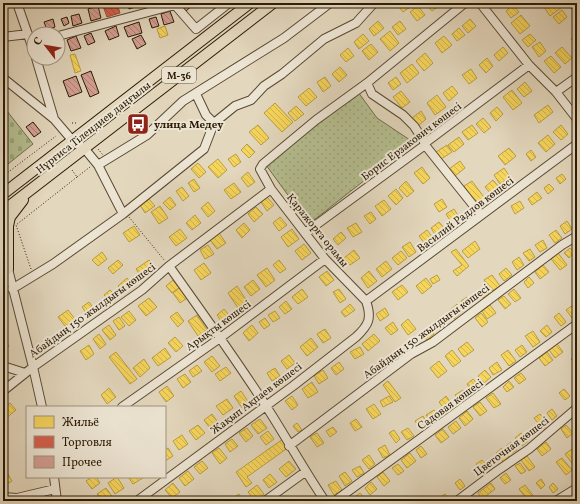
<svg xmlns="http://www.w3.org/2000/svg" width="580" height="504" viewBox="0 0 580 504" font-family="Vollkorn,serif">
<defs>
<pattern id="grass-dots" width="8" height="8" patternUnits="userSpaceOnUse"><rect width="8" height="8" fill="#b5be90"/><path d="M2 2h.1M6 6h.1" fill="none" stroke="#9ca37b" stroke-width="1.8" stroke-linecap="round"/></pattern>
<pattern id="cemetery-stones" width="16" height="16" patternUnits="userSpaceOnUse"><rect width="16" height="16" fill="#b5be90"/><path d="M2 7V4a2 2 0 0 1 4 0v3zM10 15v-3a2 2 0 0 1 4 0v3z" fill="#9ca37b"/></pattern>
<pattern id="homes-back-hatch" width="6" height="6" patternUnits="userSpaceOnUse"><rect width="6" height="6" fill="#f6d55c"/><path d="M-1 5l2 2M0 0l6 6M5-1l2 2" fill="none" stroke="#d3b64e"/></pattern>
<pattern id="shops-back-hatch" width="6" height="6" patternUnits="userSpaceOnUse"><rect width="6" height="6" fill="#d6604d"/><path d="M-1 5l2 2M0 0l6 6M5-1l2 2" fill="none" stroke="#ae4e3e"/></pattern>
<pattern id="building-back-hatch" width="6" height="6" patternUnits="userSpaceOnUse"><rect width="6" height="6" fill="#d49f93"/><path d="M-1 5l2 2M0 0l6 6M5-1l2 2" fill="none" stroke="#ac8176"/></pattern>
</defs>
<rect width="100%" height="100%" fill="#e3d7bd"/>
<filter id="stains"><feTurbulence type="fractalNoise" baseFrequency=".005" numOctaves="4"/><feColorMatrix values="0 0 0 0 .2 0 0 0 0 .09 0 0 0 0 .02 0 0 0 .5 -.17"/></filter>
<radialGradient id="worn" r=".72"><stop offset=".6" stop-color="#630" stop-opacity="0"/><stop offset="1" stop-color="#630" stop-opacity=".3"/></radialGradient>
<!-- grass -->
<path fill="url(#grass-dots)" stroke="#706c4a" d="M358 92 377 118 413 142 309 224 266 165Z"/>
<!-- cemetery -->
<path fill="url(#cemetery-stones)" stroke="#706c4a" d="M3 106 33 144 3 168Z"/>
<!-- homes -->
<path fill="url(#homes-back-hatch)" stroke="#b99d42" d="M396 3H416L403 12Z
M425 3H443L432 11Z
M549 3H559L562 7 550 16 544 7Z
M513 5 519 12 511 18 506 11Z
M418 6 425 15 417 21 410 12Z
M562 10 567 17 559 24 553 17Z
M521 15 530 26 520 34 511 23Z
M470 19 476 26 468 33 462 26Z
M378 21 384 28 374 36 369 29Z
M400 21 406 29 398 35 392 27Z
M165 26 168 35 160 38 157 29Z
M459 28 465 35 457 41 452 34Z
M390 31 399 43 390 51 380 39Z
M363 34 369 41 359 49 354 42Z
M530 34 536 40 528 47 522 40Z
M577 35V47L571 39Z
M444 36 452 45 442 53 435 43Z
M540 42 546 51 539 57 532 47Z
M371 44 378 52 369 60 362 51Z
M503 47 508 53 499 61 494 55Z
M562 47 572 58 565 64 555 53Z
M348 48 354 56 346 62 340 55Z
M425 53 433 63 424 71 416 61Z
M75 54 81 71 75 73 70 55Z
M551 56 561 67 554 73 544 61Z
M487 58 493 66 486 73 479 65Z
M412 64 419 73 407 83 400 73Z
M340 67 347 75 339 82 332 74Z
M471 69 477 78 469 84 462 75Z
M325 77 331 86 323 92 317 82Z
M396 77 401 84 393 90 388 83Z
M525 82 532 91 524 97 517 89Z
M452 86 458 93 449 101 443 93Z
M309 88 317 97 306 106 298 97Z
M512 90 522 103 513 110 503 97Z
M401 91 410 102 402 108 393 97Z
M437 95 446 107 435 115 427 103Z
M275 103 293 122 282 132 264 113Z
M548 105 553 112 539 123 534 115Z
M296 106 304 114 295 121 288 113Z
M497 107 503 114 496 121 490 113Z
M421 111 426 119 417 127 411 119Z
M483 118 491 127 484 133 476 124Z
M258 125 269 138 261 145 249 132Z
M472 125 478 133 468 140 462 132Z
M561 125 568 134 561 140 553 132Z
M548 135 555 144 546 152 538 143Z
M459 137 464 144 454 152 448 145Z
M247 144 255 152 249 158 241 150Z
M447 145 452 152 441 159 436 152Z
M509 148 516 156 505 165 498 156Z
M531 150 536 157 531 161 526 154Z
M236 154 241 162 234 167 228 159Z
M218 159 227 170 218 178 208 167Z
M460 161 465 168 455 176 449 169Z
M198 163 206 172 199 178 191 169Z
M422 167 430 178 423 184 414 173Z
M504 168 510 177 500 184 494 175Z
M248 172 255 182 248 187 241 178Z
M562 174 566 179 560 184 556 178Z
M194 179 200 188 194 192 188 183Z
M493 180 499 187 491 194 485 187Z
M406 181 414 191 407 197 399 188Z
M472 181 486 200 478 206 464 186Z
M234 183 241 192 231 199 224 190Z
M549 184 554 189 548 194 544 188Z
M182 187 189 196 183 201 176 191Z
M396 189 403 198 396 205 388 196Z
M537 192 542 198 532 205 528 199Z
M170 197 176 205 170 210 163 203Z
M267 197 274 205 267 211 261 202Z
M149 199 155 206 145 213 140 205Z
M442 199 447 207 439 212 434 204Z
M384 200 391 209 382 216 375 206Z
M520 201 524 208 515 214 511 206Z
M208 202 215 211 208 217 201 208Z
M160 206 168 218 159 224 151 212Z
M256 207 263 214 254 222 248 214Z
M454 209 459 217 451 222 446 214Z
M371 212 376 219 370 224 364 216Z
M195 215 201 223 192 230 186 223Z
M280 217 287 225 279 231 273 223Z
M567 221 572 229 565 234 560 226Z
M439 222 445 229 436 236 431 228Z
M244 223 250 230 242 238 236 230Z
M356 223 362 232 353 237 347 228Z
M134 226 140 235 129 242 123 233Z
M180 229 187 238 176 246 169 237Z
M292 229 299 239 288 247 281 237Z
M427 230 433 238 425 244 419 236Z
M556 230 562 238 555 243 549 235Z
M341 232 346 238 338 245 333 239Z
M219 233 226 243 217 249 210 240Z
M543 240 547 248 540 252 535 245Z
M475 241 480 249 468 258 462 251Z
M410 242 416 252 409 257 402 247Z
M304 244 311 253 302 260 295 251Z
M208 245 214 254 205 259 200 250Z
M570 248 574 252 569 258 564 253Z
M456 249 469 266 457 276 453 271 462 265 451 252Z
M530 249 535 257 529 261 523 253Z
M354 250 360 258 350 265 344 258Z
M401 251 407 258 398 265 392 258Z
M102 252 107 259 98 266 92 260Z
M558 253 567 265 560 270 551 259Z
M519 257 524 265 517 270 512 262Z
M118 260 123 265 113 274 108 268Z
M149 260 155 269 142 278 136 269Z
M279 260 286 269 280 273 273 265Z
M386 261 392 269 382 277 376 269Z
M204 263 211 273 201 280 194 270Z
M543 265 549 272 540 279 535 272Z
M267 268 275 280 266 287 257 275Z
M506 268 512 275 504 281 499 274Z
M327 271 334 280 326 286 319 277Z
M369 271 377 281 368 288 361 278Z
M437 275 440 280 433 284 430 279Z
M492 275 500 286 492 291 484 280Z
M529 277 534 283 528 288 524 282Z
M127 278 132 285 123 292 118 286Z
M426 278 432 286 422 294 416 286Z
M173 280 179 288 172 293 166 286Z
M253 280 260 289 251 296 244 287Z
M402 285 408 292 398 300 392 292Z
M237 286 247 301 238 308 228 293Z
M484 287 489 294 483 298 478 291Z
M179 288 187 298 180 303 173 293Z
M302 289 308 297 298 304 292 297Z
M339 289 346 299 340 303 333 292Z
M514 289 521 298 515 302 508 294Z
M110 290 116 296 110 301 104 295Z
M504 296 511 304 505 309 498 300Z
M467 297 472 304 466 308 461 301Z
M149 298 157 307 146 316 138 306Z
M286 301 292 309 285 314 279 307Z
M89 302 96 312 89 317 82 307Z
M350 304 355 310 345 317 341 312Z
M457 304 463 311 454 319 448 312Z
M490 305 496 313 487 319 482 311Z
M573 305 577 312V315L572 318 566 310Z
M385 308 389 315 380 321 376 314Z
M224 309 229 315 221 321 217 315Z
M68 310 75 319 65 326 58 317Z
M129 311 136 320 129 326 121 317Z
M275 311 280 318 273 322 268 315Z
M177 312 184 321 178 327 170 317Z
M481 313 488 322 482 327 475 318Z
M559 313 566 322 561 326 554 317Z
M197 315 207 330 198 336 188 321Z
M119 317 125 326 119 330 113 321Z
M265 318 270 325 264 329 259 322Z
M439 318 444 326 439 329 434 322Z
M408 319 416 329 408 335 401 325Z
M393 322 398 330 391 335 385 328Z
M109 325 116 335 110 340 102 330Z
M252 325 258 333 249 341 243 333Z
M547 325 552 332 546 337 540 331Z
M428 328 434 334 427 340 422 334Z
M325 329 331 338 323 343 317 334Z
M533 331 540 342 533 347 525 336Z
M99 334 106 344 100 349 93 339Z
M374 334 380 341 368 351 362 344Z
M175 337 183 346 176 352 168 343Z
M3 338 9 346 3 351Z
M311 338 318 347 307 356 300 347Z
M467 342 474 350 464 357 458 349Z
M557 344 563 352 555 358 549 350Z
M89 345 94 354 86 360 80 351Z
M522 345 527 352 520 357 515 350Z
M360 347 364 354 355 359 350 352Z
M165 348 171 357 158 366 152 358Z
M452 350 461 361 453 367 445 356Z
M508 350 516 361 509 366 501 355Z
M116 352 137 379 130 384 109 357Z
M547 352 553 360 545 366 539 358Z
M289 355 295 363 287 369 281 361Z
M577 355V364L576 365 571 359Z
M212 356 220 366 212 372 204 362Z
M144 359 150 368 140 377 133 368Z
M439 361 447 371 438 378 430 368Z
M339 362 344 369 336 375 331 368Z
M497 362 502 370 493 375 489 368Z
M197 365 202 371 193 377 189 371Z
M226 367 231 373 220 381 215 374Z
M275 368 280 376 272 381 267 373Z
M323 370 328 378 319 384 314 376Z
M485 370 491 377 484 383 478 376Z
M521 373 526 379 519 384 514 378Z
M185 374 191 382 183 388 177 379Z
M473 379 479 386 472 392 467 384Z
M388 381 401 398 395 402 383 385Z
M509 381 514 387 507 392 503 387Z
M312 382 318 392 308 398 302 389Z
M167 386 174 396 166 402 159 392Z
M109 388 116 397 107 404 101 395Z
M564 389 570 396 565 400 559 393Z
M463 390 467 395 459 400 455 395Z
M241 391 249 403 242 408 234 396Z
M493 393 501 404 494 408 486 398Z
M292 396 298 405 292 410 285 401Z
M389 396 393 402 383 407 380 401Z
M446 396 453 406 446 411 439 402Z
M227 399 233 408 223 415 216 406Z
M480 402 487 411 480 416 473 407Z
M10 403 16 410 5 419 3 417V409Z
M374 404 381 414 373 419 366 409Z
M552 409 557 416 552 420 547 413Z
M434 410 439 417 431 422 426 415Z
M467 411 473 419 465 426 459 418Z
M212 414 217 421 209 427 204 420Z
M540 414 548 425 543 429 534 418Z
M423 416 428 425 421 430 415 421Z
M260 419 267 428 258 434 251 425Z
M356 419 362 427 355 431 350 423Z
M456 421 461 428 453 434 448 427Z
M297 423 302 430 298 432 293 426Z
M198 425 205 433 196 440 189 431Z
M566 425 573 433 567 438 561 429Z
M535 426 539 431 532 437 528 431Z
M333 427 337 432 330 437 326 431Z
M247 428 253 436 246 442 239 433Z
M408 428 414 436 407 440 401 432Z
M443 429 449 437 441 443 435 435Z
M394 430 400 439 396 443 389 433Z
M268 431 274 439 266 445 260 437Z
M317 433 324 443 317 447 310 437Z
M521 433 528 441 522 446 515 438Z
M182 435 188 444 179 450 173 441Z
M232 439 238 446 230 452 225 444Z
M283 439 289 447 247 477 252 483 246 487 236 472Z
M511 442 517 450 512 453 506 446Z
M546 442 551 449 542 456 537 449Z
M385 445 390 455 383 458 378 449Z
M421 446 427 454 421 458 416 450Z
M168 448 173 456 165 461V450Z
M219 448 227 458 220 464 212 453Z
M502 448 509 457 503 462 496 453Z
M572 449 577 456V465L575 467 565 454Z
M410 453 416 461 407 468 401 460Z
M369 455 375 464 369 469 362 460Z
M527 456 535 467 529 471 521 460Z
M562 458 572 470 566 475 556 462Z
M482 460 488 467 482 472 476 464Z
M202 461 208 468 200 474 194 467Z
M289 461 296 469 286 477 279 469Z
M520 463 526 471 521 474 515 466Z
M398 464 404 471 398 475 392 468Z
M360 466 364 473 357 477 352 470Z
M6 471 12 481 3 486V473Z
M188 471 194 479 185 486 179 478Z
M345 472 352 481 345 486 339 476Z
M383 472 390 481 384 486 377 477Z
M506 473 511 480 505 484 500 478Z
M270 474 277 482 269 488 263 480Z
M92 477H96L100 483 92 489 86 481Z
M117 477 124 488 115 494 108 483Z
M128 477H143V478L133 484Z
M460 479 465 486 460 490 455 483Z
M541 479 545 485 541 489 536 483Z
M336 481 342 490 334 495 328 485Z
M371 482 377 489 370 495 365 488Z
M173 483 180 492 172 498 165 490Z
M491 483 495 489 482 499 478 493Z
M553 483 558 489 553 493 549 487Z
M257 485 264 494 255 501 248 492Z
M525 485 537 501H528L519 489Z
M106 488 114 499 110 501H102L97 494Z
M360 493 366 500 365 501H358L355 497Z
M239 494 243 501H229Z
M445 494 450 501H441L439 498Z
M157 496 160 501H151L150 500Z
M475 496 479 501H469Z
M513 497 516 501H507Z"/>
<!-- shops -->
<path fill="url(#shops-back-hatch)" stroke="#a34b37" d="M111 3H117L120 13 107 17 103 6Z"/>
<!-- building -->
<path fill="url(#building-back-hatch)" stroke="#2b1b05" d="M128 3H134L135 7 129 9Z
M145 3H154V5L146 6Z
M182 3H194V4L186 11 180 4Z
M98 6 101 18 91 21 88 9Z
M170 11 174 22 164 25 161 14Z
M79 14 82 23 73 26 71 16Z
M67 17 69 23 64 26 61 19Z
M156 17 159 26 152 28 149 19Z
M53 19 55 27 47 30 44 22Z
M139 22 142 33 128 37 124 27Z
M116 26 119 36 109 40 105 31Z
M91 33 95 42 88 45 84 36Z
M141 35 146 44 137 49 132 39Z
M76 36 81 48 71 51 67 40Z
M58 43 62 52 58 54Z
M91 71 99 93 90 97 81 75Z
M76 76 82 92 69 97 63 81Z
M33 122 41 132 34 137 26 127Z"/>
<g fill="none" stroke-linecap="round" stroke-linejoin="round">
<!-- minor casing -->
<g stroke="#594a33" stroke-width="10">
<path id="minor" d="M17 3 34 52
M480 3 529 65 556 92 577 119
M573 3 577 8
M58 36 175 5 196 29 229 3
M3 37 28 34
M3 78 54 119
M556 92 577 77
M196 94 206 115 214 123
M425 143 414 126 403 115 372 94 367 83 465 3
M425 145 481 215
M98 165 147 135 183 101 284 38 330 3
M123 214 204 149 214 123 235 106 251 100 264 86 282 74 324 39 356 23 374 3
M305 233 425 145V143L529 65
M3 257 8 269 33 367 42 407
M169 266C202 312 235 358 266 406 286 437 304 470 325 501
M12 289 53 264 123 214 98 165 84 148 72 140 54 119 36 58
M366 301 577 144
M3 366 25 373
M3 391 33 367 142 290 169 266 271 189
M122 407 220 338 325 259
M289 446 411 354 433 342 562 245 577 236
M54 477 57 501
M3 497 17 498 55 489
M137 501 293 386 356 337C369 325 372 318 366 301L325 259 271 189 260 169 263 164 316 120 367 83
M265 501 305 472
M335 501 577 324
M457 501 497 471 529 449 577 408
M556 501 577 488"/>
</g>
<!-- major casing -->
<g stroke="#2b1b05" stroke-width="12">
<path id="major" d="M3 194 250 3
M3 211 273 3
M8 269V226L10 217 23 200"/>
</g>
<!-- path -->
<path stroke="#2b1b05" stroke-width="1" stroke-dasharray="1 2" stroke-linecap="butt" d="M72 123H77
M98 149 103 155
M72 170 77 177 90 167
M3 176 56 136
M129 217 165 261
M31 269 16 225 77 177"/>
<!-- minor -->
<use href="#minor" stroke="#ede5d4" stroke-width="8"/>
<!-- major -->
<use href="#major" stroke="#e3d7bd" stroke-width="10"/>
</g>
<!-- icons -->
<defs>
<g id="bus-square" transform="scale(1.15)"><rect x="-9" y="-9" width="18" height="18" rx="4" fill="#8f2418" stroke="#ede5d4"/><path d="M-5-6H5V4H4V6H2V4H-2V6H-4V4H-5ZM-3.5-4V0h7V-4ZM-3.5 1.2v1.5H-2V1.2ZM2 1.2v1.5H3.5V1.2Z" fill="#fff"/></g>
</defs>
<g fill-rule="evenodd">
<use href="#bus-square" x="138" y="124"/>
</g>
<g text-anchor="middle" stroke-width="4" stroke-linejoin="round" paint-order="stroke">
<!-- shield labels -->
<rect fill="#ede5d4" stroke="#655843" stroke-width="1" x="162" y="67" width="34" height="16" rx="3"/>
<g font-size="10" font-weight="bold" fill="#2b1b05">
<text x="179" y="79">M-36</text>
</g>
<!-- poi labels -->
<g font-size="11" font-weight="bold" fill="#2b1b05" stroke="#ede5d4" text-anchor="start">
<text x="154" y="128">улица Медеу</text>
</g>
<!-- street labels -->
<g font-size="11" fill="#2b1b05" stroke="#ede5d4">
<text transform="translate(93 127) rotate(-38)" y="4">Нұрғиса Тілендиев даңғылы</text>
<text transform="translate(411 141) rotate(-37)" y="4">Борис Ерзакович көшесі</text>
<text transform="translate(465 214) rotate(-37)" y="4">Василий Радлов көшесі</text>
<text transform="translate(318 230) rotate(51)" y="4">Қаражорға орамы</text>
<text transform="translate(92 310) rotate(-36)" y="4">Абайдың 150 жылдығы көшесі</text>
<text transform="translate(218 325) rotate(-36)" y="4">Арықты көшесі</text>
<text transform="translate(426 331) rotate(-36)" y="4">Абайдың 150 жылдығы көшесі</text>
<text transform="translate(256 398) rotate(-37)" y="4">Жақып Ақпаев көшесі</text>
<text transform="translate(450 404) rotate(-36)" y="4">Садовая көшесі</text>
<text transform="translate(511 446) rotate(-37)" y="4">Цветочная көшесі</text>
</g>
</g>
<!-- margin -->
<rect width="580" height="504" fill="none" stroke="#e3d7bd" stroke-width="16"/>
<rect x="4" y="4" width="572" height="496" fill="none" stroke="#2b1b05" stroke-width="2"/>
<rect x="8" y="8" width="564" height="488" fill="none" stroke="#2b1b05"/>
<!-- legend -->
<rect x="26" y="406" width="140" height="72" fill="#ede5d4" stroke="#9f9481"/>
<rect x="34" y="416" width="20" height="12" fill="#f6d55c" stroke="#9f9481"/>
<text x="62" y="426" font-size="12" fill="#2b1b05">Жильё</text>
<rect x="34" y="436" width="20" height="12" fill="#d6604d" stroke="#9f9481"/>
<text x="62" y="446" font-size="12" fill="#2b1b05">Торговля</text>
<rect x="34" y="456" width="20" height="12" fill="#d49f93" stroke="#9f9481"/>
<text x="62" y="466" font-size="12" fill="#2b1b05">Прочее</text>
<!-- north arrow -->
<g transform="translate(46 46) rotate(301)"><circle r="19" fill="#ede5d4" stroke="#9f9481"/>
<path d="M0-3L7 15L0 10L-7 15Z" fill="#8f2418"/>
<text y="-6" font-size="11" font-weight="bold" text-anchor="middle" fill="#2b1b05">С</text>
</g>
<rect width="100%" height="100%" filter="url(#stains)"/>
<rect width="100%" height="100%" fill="url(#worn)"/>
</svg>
